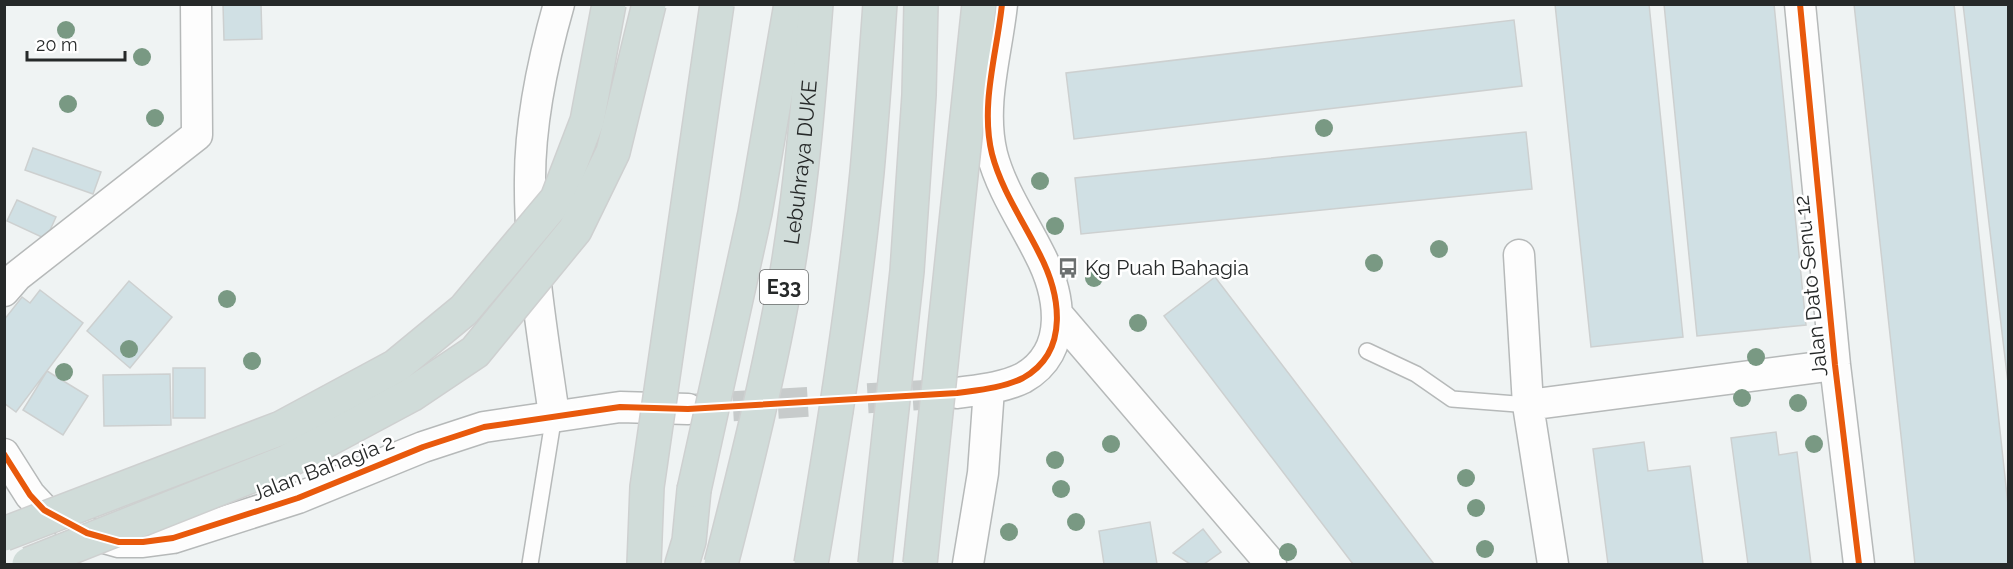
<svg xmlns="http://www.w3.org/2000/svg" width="2013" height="569" viewBox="0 0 2013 569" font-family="Raleway,sans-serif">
<rect width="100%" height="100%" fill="#eff3f3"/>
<!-- building -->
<path fill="#d0e0e4" stroke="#cdd0d0" stroke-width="1.5" d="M223 4H261L262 39 224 40Z
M1555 4H1649L1683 337 1591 347Z
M1664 4H1774L1806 325 1697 336Z
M1854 4H1954L2008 505V564H1915Z
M1963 4H2008V383Z
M1514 20 1522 86 1074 139 1066 73Z
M1526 132 1532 189 1081 234 1075 178Z
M33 148 101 172 93 194 25 170Z
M17 200 56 217 46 239 7 221Z
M1215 277 1434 564H1353L1164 316Z
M129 281 172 317 130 368 87 331Z
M40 290 83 323 16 412 4 403V320L22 297 30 303Z
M173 368H205V418H173Z
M47 371 88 396 63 435 23 410Z
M170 374 171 425 104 426 103 375Z
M1776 432 1779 455 1797 452 1811 564H1748L1731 438Z
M1644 442 1648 471 1690 466 1703 564H1608L1593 449Z
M1150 522 1157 564H1104L1099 531Z
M1203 529 1221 552 1204 564H1190L1173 553Z"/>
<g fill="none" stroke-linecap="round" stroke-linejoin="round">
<!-- minor-tunnel -->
<path stroke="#c7cbcb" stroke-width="30" stroke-dasharray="30 15" stroke-linecap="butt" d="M688 409 957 393"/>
<!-- service casing -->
<g stroke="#b6b9b9" stroke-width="18">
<path id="service" d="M1367 351 1416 374 1452 399 1528 405
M530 564 554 415"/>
</g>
<!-- minor casing -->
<g stroke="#b6b9b9" stroke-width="33">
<path id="minor" d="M1800 4 1835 365 1859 564
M1519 255 1528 405 1553 564
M4 291 17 276 197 135 196 4
M1058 315 1271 564
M957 393C978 390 1003 388 1023 378 1071 351 1060 293 1039 253 1023 221 1001 189 992 154 980 105 997 53 1002 4
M1528 405 1835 365
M554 415C543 337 529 258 530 179 530 122 543 60 559 4
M4 454 30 495 44 510 87 533 119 542H143L173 538 298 498 423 447 484 427 620 407 688 409
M968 564 983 473 989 389"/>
</g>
<!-- motorway casing -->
<g stroke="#ced0d0" stroke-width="36">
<path id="motorway" d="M682 564 689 541 694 490"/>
</g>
<!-- service -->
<use href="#service" stroke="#fdfdfd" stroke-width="15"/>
<!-- minor -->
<use href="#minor" stroke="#fdfdfd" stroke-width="30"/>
<!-- motorway -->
<use href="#motorway" stroke="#d0dcd9" stroke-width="33"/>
<!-- motorway-bridge casing -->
<g stroke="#ced0d0" stroke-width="36" stroke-linecap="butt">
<g id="motorway-bridge">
<path d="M694 490 755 213 791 4"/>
<path d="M4 534 281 428 396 366 464 310 557 199 587 121 609 4"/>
<path d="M29 564 286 462 411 395 475 352 575 230 613 152 649 4"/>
<path d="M644 564 647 487 717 4"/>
<path id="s1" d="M721 564C746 467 770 370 787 272 802 183 809 94 816 4"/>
<path d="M811 564C833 434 854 304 867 172 872 117 876 60 880 4"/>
<path d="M875 564 907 271 919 95 921 4"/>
<path d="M920 564 979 4"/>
</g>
</g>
<!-- motorway-bridge -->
<use href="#motorway-bridge" stroke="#d0dcd9" stroke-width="33"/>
<!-- cycleway casing -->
<g stroke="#fff" stroke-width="10">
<path id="cycleway" d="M1800 4 1835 365 1859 564
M4 454 30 495 44 510 87 533 119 542H143L173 538 298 498 423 447 484 427 620 407 688 409 957 393C978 390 1003 388 1023 378 1071 351 1060 293 1039 253 1023 221 1001 189 992 154 980 105 997 53 1002 4"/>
</g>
<!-- cycleway -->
<use href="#cycleway" stroke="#e8590c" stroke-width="6"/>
</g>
<!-- trees -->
<g fill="#799983">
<circle cx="66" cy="30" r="9"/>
<circle cx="142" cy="57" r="9"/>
<circle cx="68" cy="104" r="9"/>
<circle cx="155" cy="118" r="9"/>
<circle cx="1324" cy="128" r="9"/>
<circle cx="1040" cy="181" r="9"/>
<circle cx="1055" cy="226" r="9"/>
<circle cx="1439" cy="249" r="9"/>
<circle cx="1374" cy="263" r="9"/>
<circle cx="1094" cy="278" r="9"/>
<circle cx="227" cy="299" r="9"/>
<circle cx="1138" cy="323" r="9"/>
<circle cx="129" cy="349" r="9"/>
<circle cx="1756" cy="357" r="9"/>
<circle cx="252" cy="361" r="9"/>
<circle cx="64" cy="372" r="9"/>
<circle cx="1742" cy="398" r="9"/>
<circle cx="1798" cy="403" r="9"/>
<circle cx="1111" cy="444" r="9"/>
<circle cx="1814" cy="444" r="9"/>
<circle cx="1055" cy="460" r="9"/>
<circle cx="1466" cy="478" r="9"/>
<circle cx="1061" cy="489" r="9"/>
<circle cx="1476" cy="508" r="9"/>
<circle cx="1076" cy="522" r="9"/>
<circle cx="1009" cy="532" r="9"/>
<circle cx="1485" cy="549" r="9"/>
<circle cx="1288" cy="552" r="9"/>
</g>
<!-- icons -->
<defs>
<g id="bus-bare" transform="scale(1.62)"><path d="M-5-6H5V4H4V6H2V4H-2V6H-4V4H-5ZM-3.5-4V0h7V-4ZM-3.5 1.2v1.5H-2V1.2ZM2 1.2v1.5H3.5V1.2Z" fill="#6c7070" stroke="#fff" stroke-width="2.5" paint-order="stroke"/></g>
</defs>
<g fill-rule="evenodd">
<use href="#bus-bare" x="1068" y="268"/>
</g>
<g text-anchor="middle" stroke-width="5" stroke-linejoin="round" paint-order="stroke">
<!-- shield labels -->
<rect fill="#fff" stroke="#676969" stroke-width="1.5" x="760" y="270" width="48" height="34" rx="4.5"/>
<g font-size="20" font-weight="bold" fill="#262929">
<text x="784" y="294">E33</text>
</g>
<!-- street labels -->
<g font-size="21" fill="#262929" stroke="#fff">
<text dy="7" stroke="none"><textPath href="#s1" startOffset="410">Lebuhraya DUKE</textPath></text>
<text transform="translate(1811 286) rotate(-96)" y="7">Jalan Dato Senu 12</text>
<text transform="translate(323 468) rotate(-21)" y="7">Jalan Bahagia 2</text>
</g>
<!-- poi labels -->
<g font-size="21" fill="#262929" stroke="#fff" text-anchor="start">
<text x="1085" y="275">Kg Puah Bahagia</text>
</g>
</g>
<!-- border -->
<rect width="2013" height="569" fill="none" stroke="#262929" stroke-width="12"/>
<!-- scale -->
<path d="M27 51v9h98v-9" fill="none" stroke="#262929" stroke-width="3"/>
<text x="36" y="51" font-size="18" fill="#262929" stroke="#ffffff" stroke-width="4.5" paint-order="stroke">20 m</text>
</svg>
